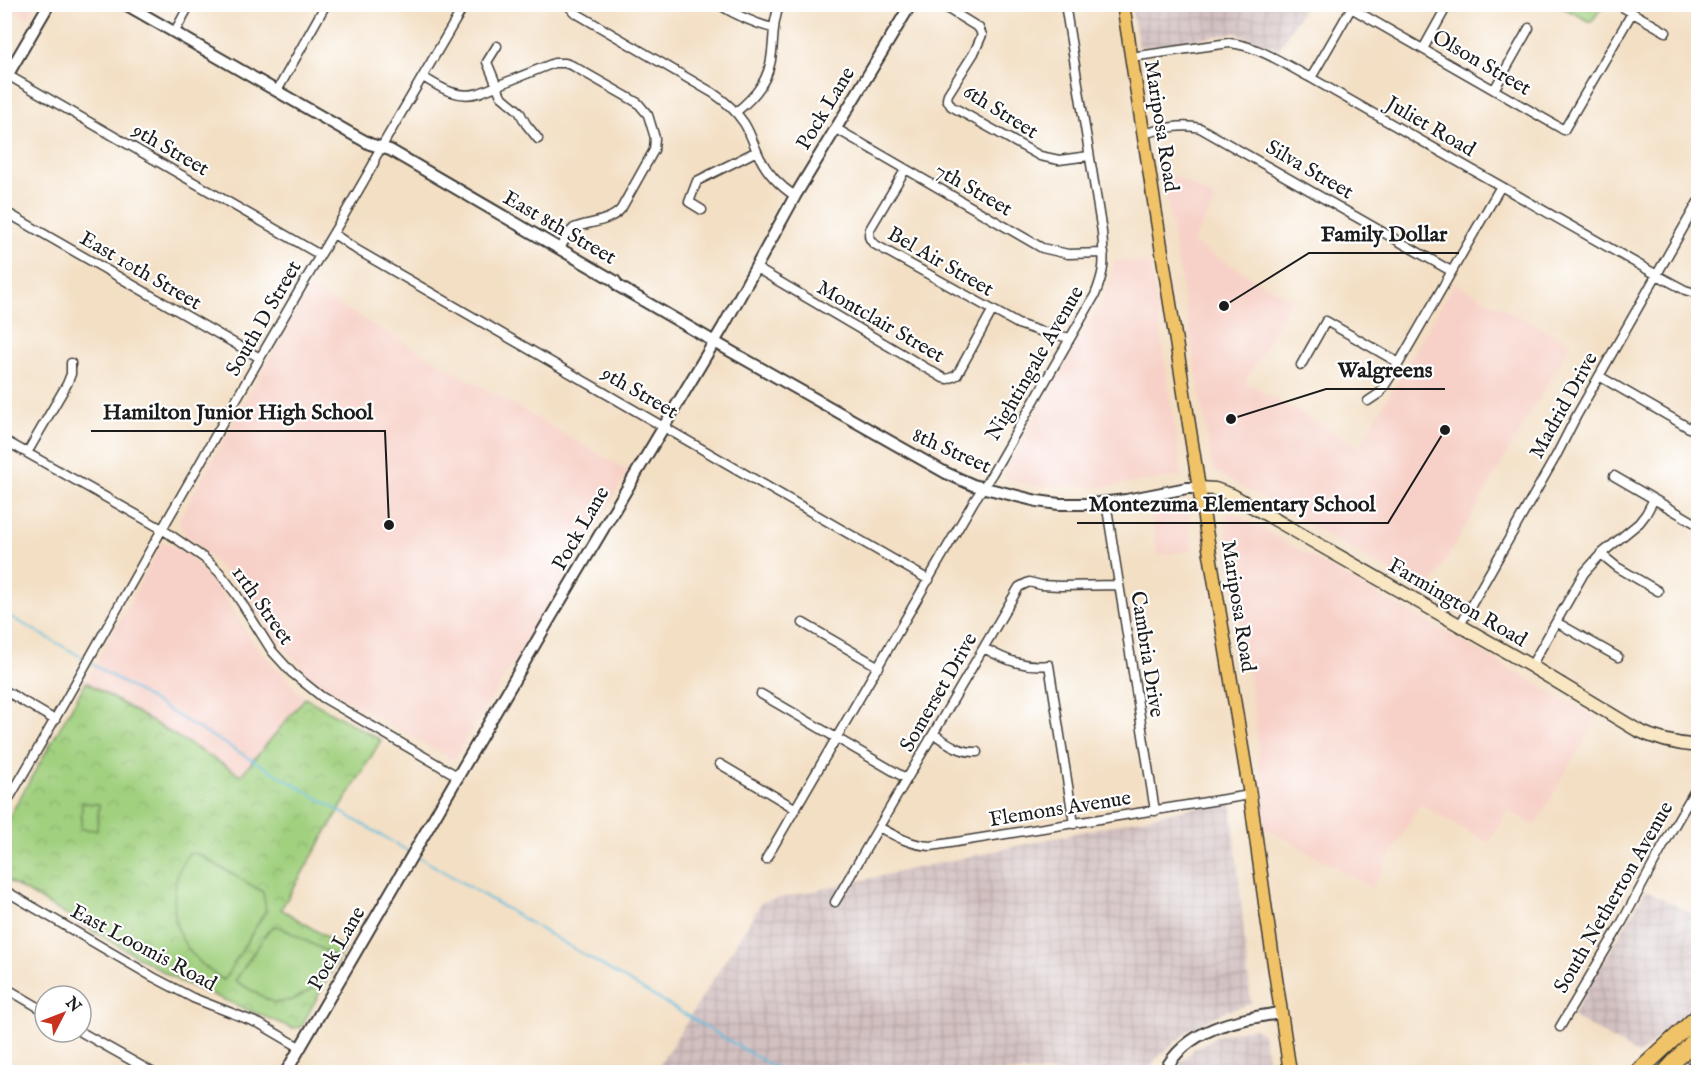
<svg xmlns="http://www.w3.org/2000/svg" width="1703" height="1077" viewBox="0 0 1703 1077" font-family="'IM FELL English',serif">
<defs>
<pattern id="industrial-grid" width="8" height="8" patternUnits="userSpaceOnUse" patternTransform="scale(1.5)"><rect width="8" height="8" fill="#d2bfc0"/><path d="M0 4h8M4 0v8" fill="none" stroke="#b4a4a4"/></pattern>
<pattern id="grass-tufts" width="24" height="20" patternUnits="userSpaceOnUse" patternTransform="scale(1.5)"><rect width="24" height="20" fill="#a1d07f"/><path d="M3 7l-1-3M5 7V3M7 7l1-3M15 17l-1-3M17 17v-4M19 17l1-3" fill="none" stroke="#8ab26d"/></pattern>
<pattern id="park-crowns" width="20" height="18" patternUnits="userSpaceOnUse" patternTransform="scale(1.5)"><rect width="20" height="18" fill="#a1d07f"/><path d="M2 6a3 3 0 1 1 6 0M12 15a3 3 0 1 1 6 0" fill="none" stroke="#8ab26d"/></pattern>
</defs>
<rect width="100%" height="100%" fill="#fff"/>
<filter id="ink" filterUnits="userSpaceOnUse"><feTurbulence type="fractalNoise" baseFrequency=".0167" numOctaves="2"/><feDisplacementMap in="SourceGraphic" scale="12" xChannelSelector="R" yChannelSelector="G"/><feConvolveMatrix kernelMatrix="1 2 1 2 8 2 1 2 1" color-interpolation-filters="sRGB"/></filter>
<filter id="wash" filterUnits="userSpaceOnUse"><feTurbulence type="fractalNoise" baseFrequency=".008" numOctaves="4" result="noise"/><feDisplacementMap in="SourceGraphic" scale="24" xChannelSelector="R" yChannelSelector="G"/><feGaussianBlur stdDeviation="1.35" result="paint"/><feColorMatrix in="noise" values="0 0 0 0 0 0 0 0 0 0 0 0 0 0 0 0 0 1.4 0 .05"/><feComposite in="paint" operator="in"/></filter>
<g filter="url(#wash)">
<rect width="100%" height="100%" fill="#f3dfc4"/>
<!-- built -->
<path fill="#f7d1c8" d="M7 5 35 4V5L27 19Z
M1162 169 1216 199 1192 243 1292 300 1245 382 1359 447 1454 283 1571 343 1427 593 1213 470Z
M1115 261 1150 262 1182 476 1106 487 1035 486 1007 480 1004 472 1104 296Z
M309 288 629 471 454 760 314 682 282 645 240 586 182 531 180 518Z
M1186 501 1193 550 1158 556 1150 507Z
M1230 511 1597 718 1535 825 1508 810 1489 843 1420 804 1372 888 1265 828 1256 724 1224 518Z
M163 541 189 556 219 589 253 643 305 698 242 775 86 682Z"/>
<!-- industrial -->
<path fill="url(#industrial-grid)" d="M1131 5V4L1305 5 1279 49 1234 33 1139 48Z
M1231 799 1251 1004 1226 1011 1188 1031 1156 1059 1149 1072H655L762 902Z
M1646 890 1696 916 1698 912V1002L1639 1055 1572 1016Z
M1254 1028 1263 1033 1269 1072H1173L1176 1067 1195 1048 1222 1034Z"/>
<!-- grass -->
<path fill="url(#grass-tufts)" stroke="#5e764e" stroke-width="1.5" d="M1558 5H1604L1591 22Z"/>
<!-- park -->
<path fill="url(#park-crowns)" stroke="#5e764e" stroke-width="1.5" d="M86 682 241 775 305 698 381 740 281 909 344 948 301 1027 292 1028 179 981 5 879V824Z"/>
<!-- pitch -->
<path fill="#a1d07f" stroke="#5e764e" stroke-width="1.5" d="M82 803 99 804 97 830 81 829Z
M189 853 198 854 263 892 266 910 224 980C206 970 188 953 179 933 173 918 173 890 178 873 180 866 185 859 189 853Z
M276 926 282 928 333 955 325 973 314 988 293 1000 274 1003 235 981 268 931 271 928Z"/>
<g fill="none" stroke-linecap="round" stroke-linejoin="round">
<!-- stream -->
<path stroke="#61bedf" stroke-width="2" d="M4 613 87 660
M92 664 191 724 408 851
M419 857 782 1072"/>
</g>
</g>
<g filter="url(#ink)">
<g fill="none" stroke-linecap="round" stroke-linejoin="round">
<!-- minor casing -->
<g stroke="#3c3935" stroke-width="11">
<path id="minor" d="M567 4 574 12 713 93C725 101 736 111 744 123 751 134 754 146 760 158 768 174 780 186 795 196
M718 4C736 15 752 23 773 28
M940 4 979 28 982 35 974 53 948 94 947 99 951 106 1040 156 1059 160 1089 156
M1617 4 1666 32
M1351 8 1564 130 1632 13
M174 33 190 4
M497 46 487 62 501 96 519 111 526 124 538 139
M1423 49 1448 4
M1131 57 1229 43C1257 45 1286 65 1311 78L1657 275 1685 290 1698 294
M4 73 320 255
M423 77C441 88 457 99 479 93L554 63H565L573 66 638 103 648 115 655 138 654 150 621 209C610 222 589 222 574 228L571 231 559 249
M1311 78 1353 5
M1494 90 1529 28
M277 91 326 4
M736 112C756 96 770 79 772 52 774 35 773 20 780 4
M835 128 1042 248 1068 254 1104 253
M1143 134C1161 129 1182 123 1200 128L1451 271
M905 170 870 229C868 236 869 239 874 244L1018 324 1039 331 1070 338
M702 210 689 202 697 181 757 151
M4 211 260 358
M334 234 357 250C548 360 738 471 929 580
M756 268 943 378 948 379 957 375 992 311
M1301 365 1326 321 1399 363
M1599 376 1698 433
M1368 401 1380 393 1399 363 1501 186
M4 440 162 529 204 558 219 572 236 594 272 651 292 673 322 697 459 777
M27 453 67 384 71 374V363
M1614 476 1695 523
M1106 502 1155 811
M1601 554 1617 567 1658 591
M1556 622 1618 657
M803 623 879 667
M1460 625 1556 456 1577 415 1698 202
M984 648C1005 660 1025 668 1049 665L1074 824
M1531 666 1584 573 1601 554 1639 523 1646 514 1654 499
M4 690 55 720
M761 694 907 779
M934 734C947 743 961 753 977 752
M720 764 796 809
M4 807C71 694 133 578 199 465 233 404 268 344 303 284 327 244 351 204 374 163L375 158 465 4
M879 827C897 837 911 845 931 846L1250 795
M766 859 974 501 992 474 1095 295C1106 268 1104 260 1102 232L1065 4
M4 890 153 977 193 998 260 1024 301 1048
M835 902 1019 587 1029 582 1041 585 1060 586 1119 585
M4 987 45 1011
M1560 1027 1622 922 1673 828 1698 785
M81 1032 152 1072"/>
</g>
<!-- tertiary casing -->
<g stroke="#3c3935" stroke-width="14">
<path id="tertiary" d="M125 4 350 133 370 144 390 150 615 281 618 286 732 352 946 473 973 485 1037 501 1059 504H1091L1126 500 1187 488H1199
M4 81 49 4
M286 1072 549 620 723 327 795 196 911 4
M1164 1072C1187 1028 1235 1020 1280 1013"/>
</g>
<!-- secondary casing -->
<g stroke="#3c3935" stroke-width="15">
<path id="secondary" d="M1199 488 1215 489 1232 495 1531 666 1637 730C1657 740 1676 744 1698 746"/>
</g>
<!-- primary casing -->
<g stroke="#3c3935" stroke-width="15">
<path id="primary" d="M1123 4 1199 488 1250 795 1267 918 1290 1072"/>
</g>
<!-- motorway casing -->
<g stroke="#3c3935" stroke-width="18">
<path id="motorway" d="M1638 1072 1698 1016
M1665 1072 1698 1036
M1691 1072 1698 1064"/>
</g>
<!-- minor -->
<use href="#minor" stroke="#fff" stroke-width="8"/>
<!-- tertiary -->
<use href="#tertiary" stroke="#fff" stroke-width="10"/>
<!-- secondary -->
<use href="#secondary" stroke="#f9e7c3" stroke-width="12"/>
<!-- primary -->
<use href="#primary" stroke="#f0c369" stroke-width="12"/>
<!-- motorway -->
<use href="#motorway" stroke="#f0c369" stroke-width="15"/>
</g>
</g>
<g text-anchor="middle" stroke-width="4.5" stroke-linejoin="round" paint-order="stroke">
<!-- street labels -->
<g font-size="21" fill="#1c1c1c" stroke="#fff">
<text transform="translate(1482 62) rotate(30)" y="7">Olson Street</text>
<text transform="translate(825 108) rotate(-59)" y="7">Pock Lane</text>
<text transform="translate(1001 111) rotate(32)" y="7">6th Street</text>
<text transform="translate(1162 126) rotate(81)" y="7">Mariposa Road</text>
<text transform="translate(1431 126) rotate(30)" y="7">Juliet Road</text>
<text transform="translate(171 149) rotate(30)" y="7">9th Street</text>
<text transform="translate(1310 169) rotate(30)" y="7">Silva Street</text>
<text transform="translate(974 189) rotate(30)" y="7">7th Street</text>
<text transform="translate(560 227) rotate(30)" y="7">East 8th Street</text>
<text transform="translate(941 261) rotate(30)" y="7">Bel Air Street</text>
<text transform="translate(141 270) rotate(30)" y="7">East 10th Street</text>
<text transform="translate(263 318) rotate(-60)" y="7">South D Street</text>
<text transform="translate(881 321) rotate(30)" y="7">Montclair Street</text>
<text transform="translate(1034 363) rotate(-60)" y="7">Nightingale Avenue</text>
<text transform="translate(640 392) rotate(30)" y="7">9th Street</text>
<text transform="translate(1563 405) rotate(-61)" y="7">Madrid Drive</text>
<text transform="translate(952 450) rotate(24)" y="7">8th Street</text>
<text transform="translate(580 528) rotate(-60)" y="7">Pock Lane</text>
<text transform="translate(1458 602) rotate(30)" y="7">Farmington Road</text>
<text transform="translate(263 605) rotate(55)" y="7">11th Street</text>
<text transform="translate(1239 606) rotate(81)" y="7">Mariposa Road</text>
<text transform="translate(1148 654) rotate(81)" y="7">Cambria Drive</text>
<text transform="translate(938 692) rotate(-60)" y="7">Somerset Drive</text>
<text transform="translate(1060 808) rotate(-9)" y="7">Flemons Avenue</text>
<text transform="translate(1613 897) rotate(-60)" y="7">South Netherton Avenue</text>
<text transform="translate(144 947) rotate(28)" y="7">East Loomis Road</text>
<text transform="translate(336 948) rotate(-60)" y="7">Pock Lane</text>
</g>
</g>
<!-- callouts -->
<path fill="none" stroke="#1c1c1c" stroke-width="2" d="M1224 306L1309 253H1459M1231 419L1326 389H1445M389 525L385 431H91M1445 430L1388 523H1077"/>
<g fill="#1c1c1c" stroke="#fff" stroke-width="2">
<circle cx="1224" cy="306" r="6"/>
<circle cx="1231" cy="419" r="6"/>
<circle cx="389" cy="525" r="6"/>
<circle cx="1445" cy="430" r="6"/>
</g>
<g font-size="22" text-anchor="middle" font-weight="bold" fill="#1c1c1c" stroke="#fff" stroke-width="4.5" stroke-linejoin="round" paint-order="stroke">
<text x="1384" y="241">Family Dollar</text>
<text x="1385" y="377">Walgreens</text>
<text x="238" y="419">Hamilton Junior High School</text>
<text x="1232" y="511">Montezuma Elementary School</text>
</g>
<!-- margin -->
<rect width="1703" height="1077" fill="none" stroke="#fff" stroke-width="24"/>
<!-- north arrow -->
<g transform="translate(63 1014) rotate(48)"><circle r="28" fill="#ffffff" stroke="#a4a4a4" stroke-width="1.5"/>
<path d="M0-4.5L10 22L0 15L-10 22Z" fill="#c8321e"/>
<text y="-9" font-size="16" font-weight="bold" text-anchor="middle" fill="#1c1c1c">N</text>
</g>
</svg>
